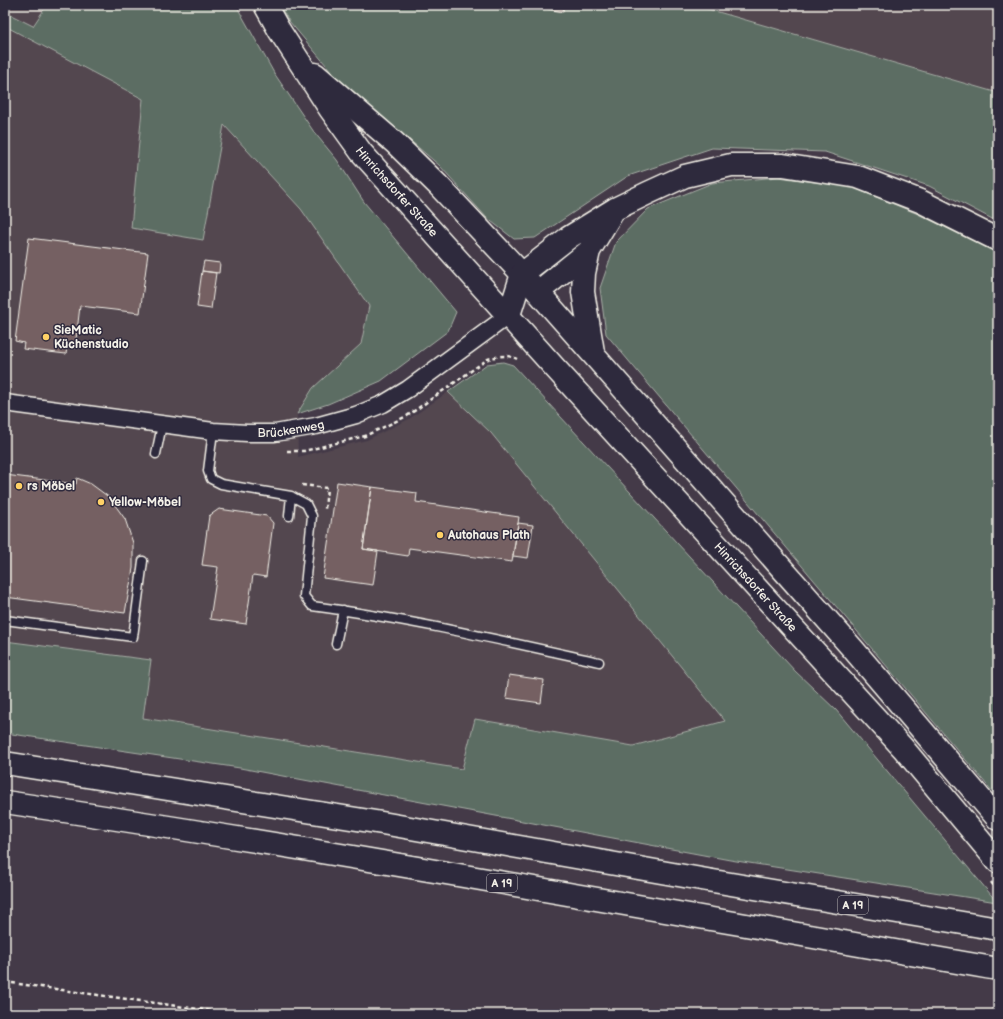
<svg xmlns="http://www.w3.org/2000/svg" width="1003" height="1019" viewBox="0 0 1003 1019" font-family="'Balsamiq Sans',sans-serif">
<rect width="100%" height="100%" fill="#443a48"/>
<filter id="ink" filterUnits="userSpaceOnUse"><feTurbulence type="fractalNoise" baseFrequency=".025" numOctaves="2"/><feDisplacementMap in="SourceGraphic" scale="8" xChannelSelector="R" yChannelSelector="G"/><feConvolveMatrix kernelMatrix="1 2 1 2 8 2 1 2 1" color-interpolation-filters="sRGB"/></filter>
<g filter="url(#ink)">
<!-- built -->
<path fill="#534650" d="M5 5H47L33 26 5 12Z
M694 5H998V93Z
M5 26 143 99 131 228 203 240 224 125 301 209 370 306 361 344 313 388 297 414 298 457 367 440 409 419 448 392 491 433 725 721 633 746 476 720 463 769 143 718 151 660 5 641Z"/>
<!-- grass -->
<path fill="#5c6d64" stroke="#a8afa6" d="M47 5H236L274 73 314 132 337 160 364 202 456 312 448 331 381 381 328 404 297 414 313 388 361 344 369 306 301 209 224 125 203 240 131 228 143 99 5 26V12L33 26Z
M279 5H694L998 93V222L929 186 825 152 712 148 628 176 535 238 514 239 487 218 440 166 337 78 289 21Z
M778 177 852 187 918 214 998 253V798L606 334 600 288 616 242 648 209 712 183Z
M503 362 513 365 795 671 836 710 997 902 730 860 240 768 5 733V641L151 660 143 718 462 769 475 719 633 746 725 721 491 433 448 392 487 364Z"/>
<!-- building -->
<path fill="#756162" stroke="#f4f1e8" d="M548 5H564L563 12 548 9Z
M29 238 148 253 140 313 80 306 75 348 67 347 66 354 23 349 24 343 15 341Z
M204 261 220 263 219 273 202 271Z
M202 271 216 273 211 309 197 307Z
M5 475 76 484 77 478 91 484 110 498 125 519 133 543V568L125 613 5 597Z
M337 482 372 487 363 549 378 551 373 585 323 578Z
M372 487 417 493 416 502 519 517 512 562 409 548 408 556 363 549Z
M219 509 267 516 273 523 266 577 253 575 246 624 210 619 218 567 202 565 209 516Z
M518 523 533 525 528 558 513 556Z
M509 675 544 680 541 703 506 698Z"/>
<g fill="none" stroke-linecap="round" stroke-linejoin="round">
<!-- lane casing -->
<g stroke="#f4f1e8" stroke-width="11">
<path id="lane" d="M213 431 208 471 211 479 221 484 291 496 306 504 312 516 304 596 312 606C409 619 504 641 599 662
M156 454 162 425
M289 516 291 496
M5 620 133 637 143 561
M336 644 343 610"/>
</g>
<!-- street casing -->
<g stroke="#f4f1e8" stroke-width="19">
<g id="street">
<path id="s1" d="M5 403 213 431 247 433H275L316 426 356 415 383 404 408 389 509 315"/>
</g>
</g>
<!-- secondary casing -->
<g stroke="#f4f1e8" stroke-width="25">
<g id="secondary">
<path id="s2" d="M265 5 279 30 330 109 361 152 556 369 903 748 998 862"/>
<path d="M315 74 395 143 438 185 522 274 853 649 998 819"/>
<path d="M509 315 522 274"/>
</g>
</g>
<!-- highway casing -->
<g stroke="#f4f1e8" stroke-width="25">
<path id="highway" d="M522 274 568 238 615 209 648 193 685 176 731 165H783L858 177 920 201 998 240
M538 292 589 251
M593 352 583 292 584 273 589 251 612 213
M5 763 382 823 707 880 998 929
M5 802C337 851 667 912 998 969"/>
</g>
<!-- path -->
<path stroke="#f4f1e8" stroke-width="2.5" stroke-dasharray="4 3" stroke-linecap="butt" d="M287 451H304L365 436 407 416 488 359C498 356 507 354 517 359
M302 485 327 488 325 509
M991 882 998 891
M5 982 234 1014"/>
<!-- lane -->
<use href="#lane" stroke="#2f2a3d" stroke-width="8"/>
<!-- street -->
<use href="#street" stroke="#2f2a3d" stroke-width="16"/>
<!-- secondary -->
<use href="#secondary" stroke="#2f2a3d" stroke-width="22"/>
<!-- highway -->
<use href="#highway" stroke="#2f2a3d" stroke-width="22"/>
</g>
</g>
<!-- markers -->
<g fill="#ffd166" stroke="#2f2a3d" stroke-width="1.5">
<circle cx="46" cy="337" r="4"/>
<circle cx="19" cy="486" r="4"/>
<circle cx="101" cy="502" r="4"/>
<circle cx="440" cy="535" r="4"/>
</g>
<g text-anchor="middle" stroke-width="3" stroke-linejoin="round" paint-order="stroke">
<!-- shield labels -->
<g fill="#2f2a3d" stroke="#b9b5b5" stroke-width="1">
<rect x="487" y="874" width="30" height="18" rx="3"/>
<rect x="838" y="896" width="30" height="18" rx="3"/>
</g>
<g font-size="11" font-weight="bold" fill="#f4f1e8">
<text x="502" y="887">A 19</text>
<text x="853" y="909">A 19</text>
</g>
<!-- street labels -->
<g font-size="12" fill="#f4f1e8" stroke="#2f2a3d">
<text dy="4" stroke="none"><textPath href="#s2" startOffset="229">Hinrichsdorfer Straße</textPath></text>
<text dy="4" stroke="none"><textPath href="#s1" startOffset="288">Brückenweg</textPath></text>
<text dy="4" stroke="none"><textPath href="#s2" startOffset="763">Hinrichsdorfer Straße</textPath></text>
</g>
<!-- poi labels -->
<g font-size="12" font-weight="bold" fill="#f4f1e8" stroke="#2f2a3d" text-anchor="start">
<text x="54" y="334">SieMatic<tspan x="54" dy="14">Küchenstudio</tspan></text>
<text x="27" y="490">rs Möbel</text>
<text x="109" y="506">Yellow-Möbel</text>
<text x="448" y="539">Autohaus Plath</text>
</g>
</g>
<!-- margin -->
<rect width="1003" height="1019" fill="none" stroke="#2f2a3d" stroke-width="20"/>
<rect x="10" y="10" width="983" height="999" fill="none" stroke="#f4f1e8" stroke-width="1.5" filter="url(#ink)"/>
</svg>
